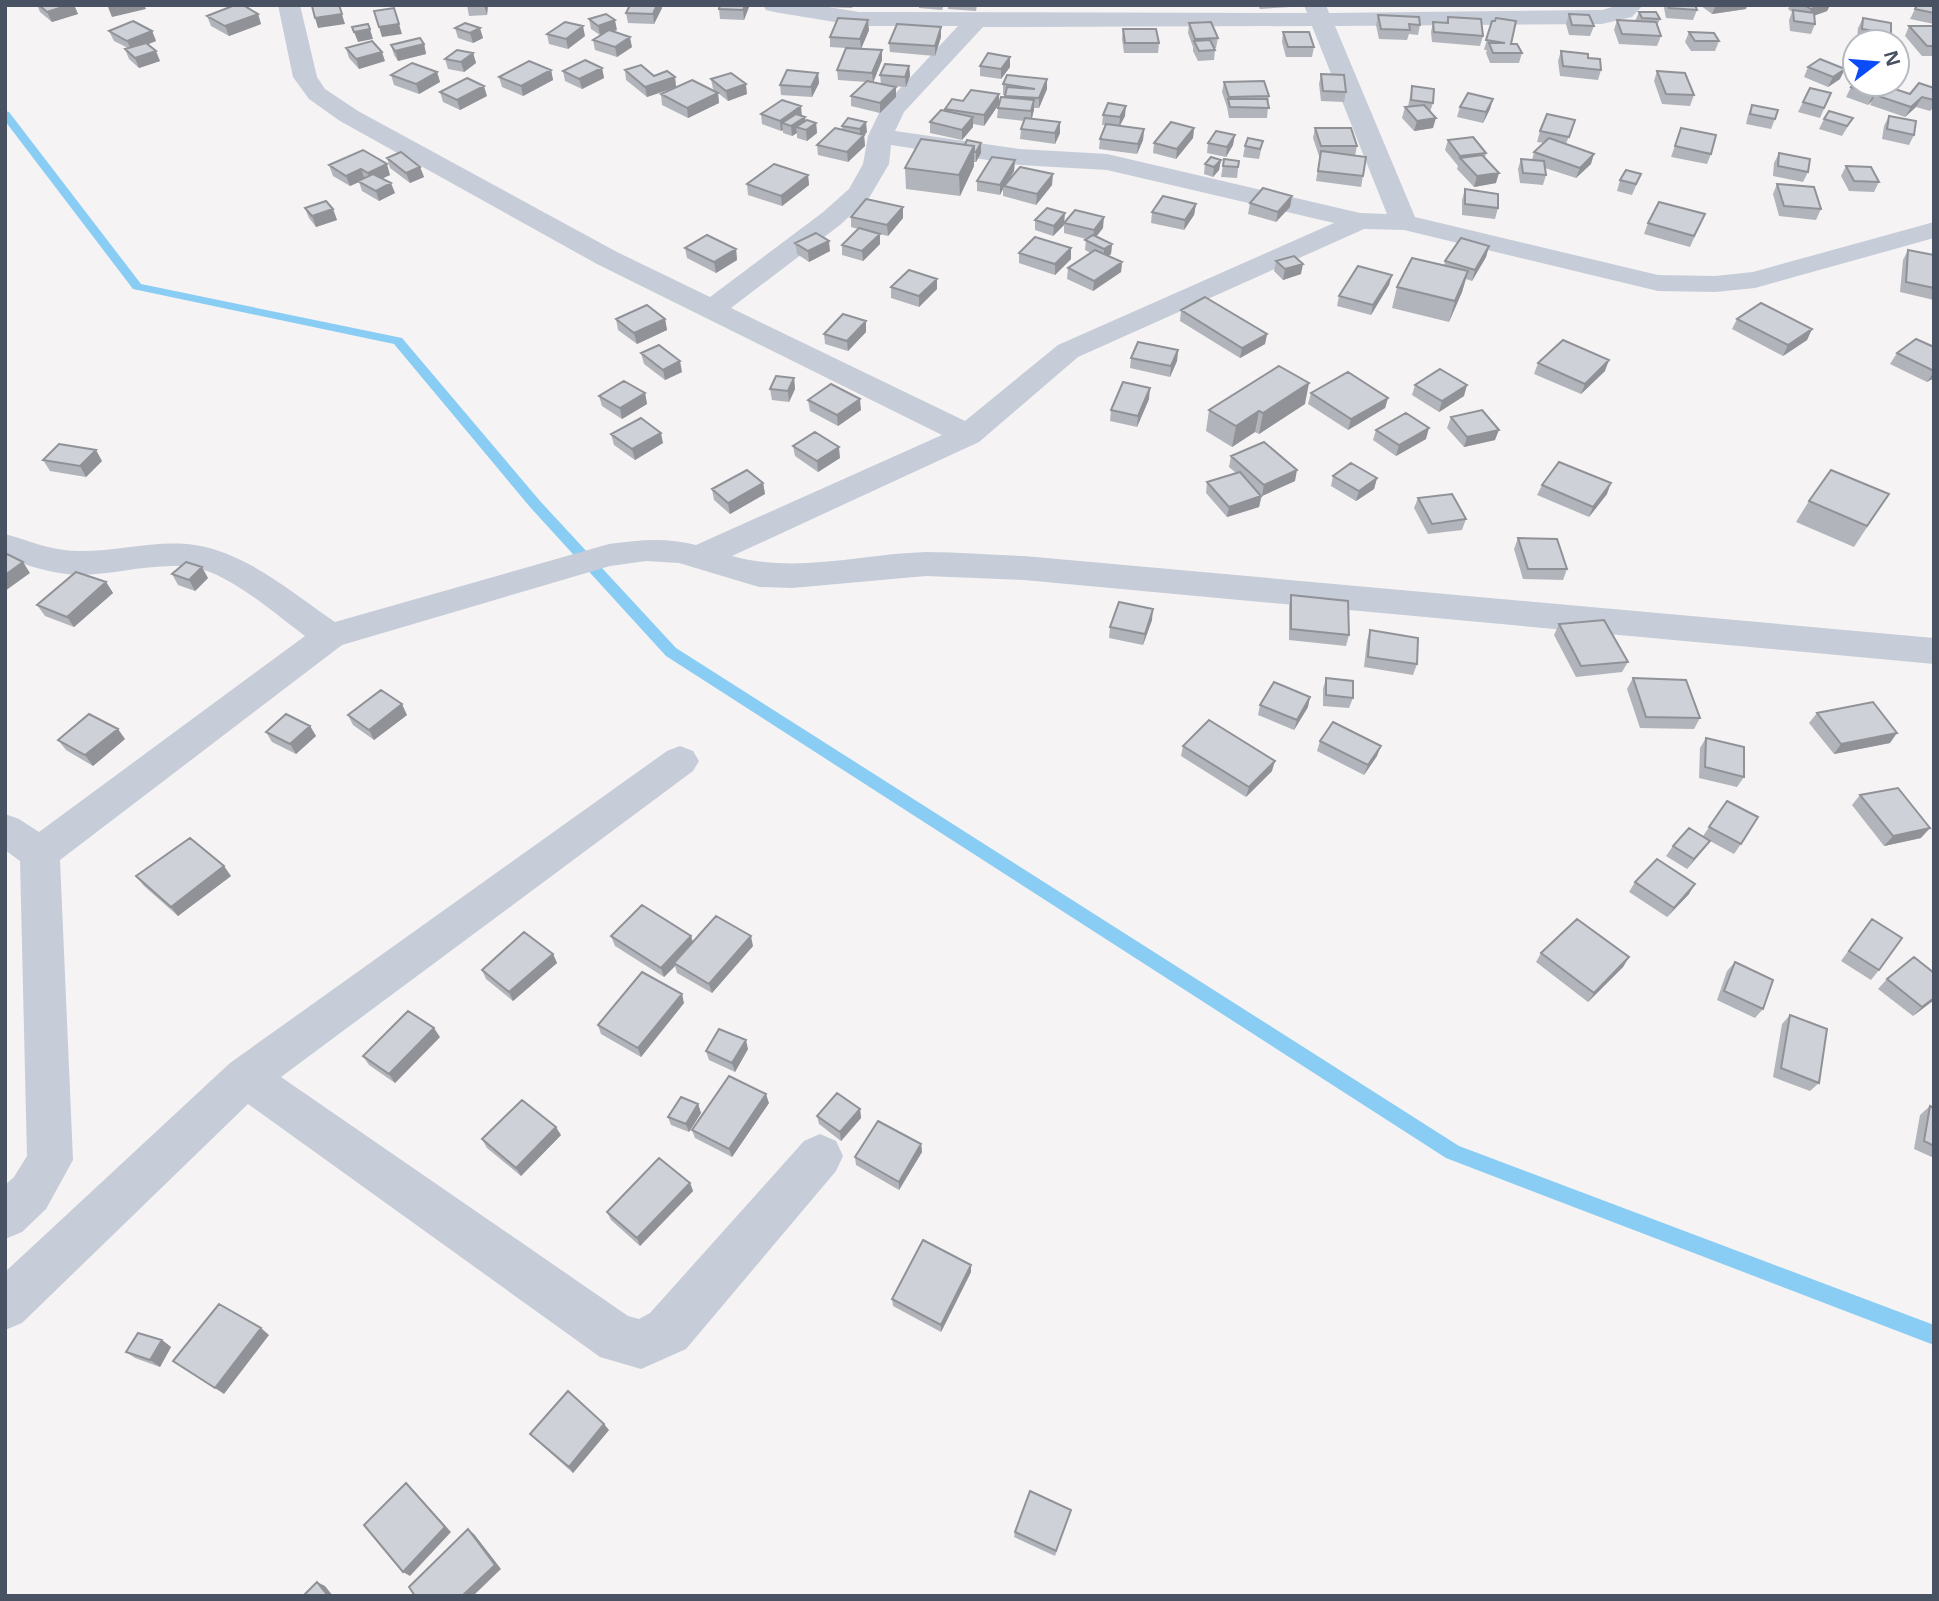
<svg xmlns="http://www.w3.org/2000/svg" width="1939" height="1601" viewBox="0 0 1939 1601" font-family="'Noto Sans',sans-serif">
<rect width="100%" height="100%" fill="#f5f3f3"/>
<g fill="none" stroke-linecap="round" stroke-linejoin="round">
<!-- stream -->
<path fill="#89cdf5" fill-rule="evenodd" d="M5 111 9 112 141 284 402 338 540 501 676 648 1459 1146 1934 1325V1345L1446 1158 666 656 530 507 394 344 133 289 5 121Z"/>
<!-- minor -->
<path fill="#c6ccd8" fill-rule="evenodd" d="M278 5H300L317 77 325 89 358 111 617 252 710 297 822 213 849 189 863 164 868 136 881 109 958 26H859L774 12 766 10 763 5H816L859 12 1307 13 1304 5H1326L1329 13 1602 10 1619 5H1643L1632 17 1602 24 1335 26 1415 217 1658 275 1715 276 1753 272 1934 222V238L1755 288 1715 292 1658 291 1404 230 1364 229 1078 357 979 442 732 556C796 574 861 554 926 552 959 552 992 555 1024 556L1934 638V664L1024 580 926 576 792 588 759 587 679 563 646 561 610 566 342 645 60 860 73 1160 46 1209 22 1232 5 1239V1185L14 1177 27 1156 20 861 5 850V814L19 819 39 832 305 636C276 615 232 575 196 568 157 561 117 575 78 575 53 574 28 566 5 557V534C30 541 52 551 78 551 117 552 156 539 195 545 249 554 292 593 335 622L609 544C639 540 666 537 696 545L942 435 597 264 340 121 309 99 293 77ZM1312 26 1387 214 1360 213 1107 154 1020 149 895 131 904 112 983 27ZM891 145 1020 165 1107 170 1334 223 1058 345 965 421 731 308 840 225 869 198 889 164Z
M680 746 693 751 699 761 693 771 281 1077 628 1316 639 1319 650 1313 804 1141 820 1134 836 1141 843 1156 836 1171 686 1349 641 1369 600 1357 248 1104 22 1323 5 1330V1272L230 1063 667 751Z"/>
</g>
<!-- wall -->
<path fill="#b1b4ba" d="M37 5H74L78 14 52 22 40 12Z
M467 5H488L487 15 469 16Z
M826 5H853L852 8 826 7Z
M919 5H944L942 10 919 8Z
M948 5H977L976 11 948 9Z
M1258 5H1290V7L1260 9Z
M1665 5H1695L1697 10 1693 20 1666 18 1664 8Z
M1700 5H1747L1746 9 1712 14Z
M1790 5H1830L1827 11 1814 16 1815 24 1811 34 1790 31 1789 20 1792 12 1788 9Z
M1917 5H1934V24L1910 19Z
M749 7 744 20 720 19 719 9Z
M662 8 654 24 628 23 626 13Z
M1639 12 1660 19 1657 26 1661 36 1657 46 1619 44 1614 30 1617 20 1635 21Z
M258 14 261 24 229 36 211 26 207 16Z
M1569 14 1594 26 1590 36 1569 35 1566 24Z
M1378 15 1420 25 1418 35 1409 34 1407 40 1379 39 1376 25Z
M1448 17 1483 36 1480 46 1432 42 1431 32 1433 22 1446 23Z
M1863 18 1891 34 1887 42H1872L1857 39 1858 28Z
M589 19 617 30 612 32 632 47 617 57 595 50 593 40 602 35H600L591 29Z
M1492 21 1511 44 1522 53 1519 63H1490L1486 53 1487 50H1484Z
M1189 23 1218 38 1216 48H1214L1215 50 1214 60 1198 61 1193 51V47L1188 33Z
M1909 26H1934V56H1922L1905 36Z
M455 28 483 38 473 43 458 38Z
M1123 29 1159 43 1158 53H1124L1122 39Z
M869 30 861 49 882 60 873 82 881 84 880 75 909 66 910 76 906 87 890 86 896 97 880 113 851 106V96L866 82 838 80 837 70 846 48 830 47V37Z
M109 31H152L156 41 148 44 160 61 139 68 129 59 125 49 128 48 114 41Z
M1283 32 1314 47 1312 57H1286L1282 42Z
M1689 32 1719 41 1715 51H1691L1685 42Z
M547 34 585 36 568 49 549 44Z
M941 37 935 56 890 52 889 43Z
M424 44 426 54 398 61 394 55 391 45Z
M346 48 385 61 359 69 349 58Z
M1561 51 1588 58 1601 70 1598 80 1560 76 1558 61Z
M473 53 476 63 464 72 448 69 445 59Z
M1010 57V67L1001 79 980 76V66Z
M1808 67 1840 79 1828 87 1804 77Z
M602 68 604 78 582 89 565 81 563 71Z
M551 70 553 80 523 96 502 87 499 77Z
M625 70 654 76 675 77 676 87 716 92 713 89 711 79 747 94 728 101 718 93 719 103 688 118 662 105 661 94 675 88 647 97 626 80Z
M1657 71 1694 95 1690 106 1662 104 1654 81Z
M437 72 440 82 419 94 394 85 391 75Z
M818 73 819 83 812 97 781 95 780 85Z
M1321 74 1346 92 1344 102 1321 101 1319 84Z
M1224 82 1269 96 1267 118H1229L1227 107 1222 92Z
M1003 84 1047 89 1039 108H1034L1032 119 1060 133 1055 144 1020 139 1021 129 1024 121 997 118 998 108 1005 98 1006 95H1003Z
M1412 86 1433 103 1430 112 1433 128 1414 131 1402 118 1405 107H1408Z
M1882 86 1880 91 1910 94 1934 88V107L1930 111 1916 107 1905 117 1870 105 1872 101 1868 105 1846 97 1851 87Z
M1810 88 1831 93 1820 118 1798 112Z
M440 92 487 96 460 110 443 102Z
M999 94V104L984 126 973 124V127L962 140 930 133V122L945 111V109L963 101Z
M1493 99 1490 109 1483 123 1457 117 1460 107Z
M1752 105 1775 119 1771 129 1746 124 1748 115Z
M761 114 802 116 805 117 806 121 816 123 817 133 807 141 797 138V133L792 136 783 133V130L781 131 762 124Z
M1103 115 1125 116 1120 126 1144 129 1143 140 1137 154 1099 149 1100 139 1105 125H1102Z
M1889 116 1914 135 1909 145 1882 139 1884 126Z
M848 118 867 132 864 135 865 146 848 162 818 155 817 145 842 130V126Z
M1853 118 1842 136 1819 129 1824 119Z
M1575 120 1566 144 1591 164 1576 178 1545 168 1546 175 1543 185 1520 183 1518 169 1521 159 1532 160 1534 152 1544 143 1537 142 1540 131Z
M1194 128 1193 138 1176 159 1153 153 1154 143Z
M1315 128 1357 146 1355 156 1363 176 1361 187 1316 181 1320 156H1319L1313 138Z
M1681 128 1711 154 1707 164 1671 157Z
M921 139 981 153 976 162H974V166L960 196 906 189 905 168Z
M1448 140 1486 153 1485 158 1496 183 1474 187 1457 169 1458 166 1445 150Z
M1263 141 1259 159 1243 157 1245 146Z
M1208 143 1233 145 1226 157 1207 153Z
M363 150 390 175 382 178 395 193 379 201 362 191 359 182 350 186 333 176 329 165Z
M1779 153 1808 172 1803 182 1773 176 1774 163Z
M387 158 420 167 424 177 410 183 390 168Z
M1224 159 1239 161 1237 178 1221 177Z
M1015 160 1014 171 1009 179 1052 185 1036 205 1003 196V189L1000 195 977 191V181Z
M1221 160 1219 170 1213 177 1204 174 1205 164Z
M1846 166 1879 182 1874 192 1849 191 1841 176Z
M1641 174 1632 195 1617 191 1620 180Z
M808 175 809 185 782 206 748 195 747 184Z
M1777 184 1821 209 1816 220 1779 216 1773 194Z
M1465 189 1498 208 1495 219 1462 215V200Z
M1292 196 1290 207 1276 222 1248 214 1250 203Z
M1196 204 1194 215 1184 230 1151 223 1152 212Z
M903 207V218L888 236 879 234 880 244 863 261 842 255V245L858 229 851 227V217Z
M305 208 333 209 337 220 316 227 309 218Z
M1705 214 1690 247 1644 234 1648 223Z
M1035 220 1065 222 1103 228 1096 236 1112 244 1111 254 1108 256 1122 262 1121 272 1093 291 1067 279 1068 268 1091 253 1085 250 1086 239 1064 233V225L1053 236 1035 230Z
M795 243 830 251 809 262 797 254Z
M1489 246 1486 257 1472 281 1466 279 1462 292 1449 322 1392 308 1397 287 1444 266 1445 261Z
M685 248 736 249 737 260 716 273 687 258Z
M1908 250 1934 255V300L1900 292 1903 260Z
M1019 253 1071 259 1055 275 1019 263Z
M1276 261 1301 274 1283 280 1274 271Z
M1392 275 1389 285 1371 315 1337 306 1339 296Z
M937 279V289L919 307 891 298V287Z
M1181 310 1267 334 1265 344 1240 358 1180 321Z
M616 319H665L667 330 637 344 618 330Z
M1737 319 1812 329 1807 340 1783 356 1732 329Z
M866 332 848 351 825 344 824 334Z
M1934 347V378L1927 382 1890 364 1897 353Z
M1178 350 1177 361 1170 377 1130 368 1131 358Z
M641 353 682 372 665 380 644 364Z
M1538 363 1605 371 1581 394 1534 374Z
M794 378 795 389 789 402 772 400 770 389Z
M1415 385 1464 396 1439 412 1412 395Z
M645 393 647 404 622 419 602 406 599 396Z
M1311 393 1388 398 1385 408 1348 430 1308 404Z
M1149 399 1137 427 1110 421 1111 410Z
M808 400 861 410 838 426 810 411Z
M1305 404 1259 434 1255 432 1232 447 1206 431 1209 410Z
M1451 417 1495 440 1464 447 1447 428Z
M1376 430 1426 439 1396 456 1373 440Z
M611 434 663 443 635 460 614 445Z
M793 446 840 458 818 472 795 456Z
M1231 456 1295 481 1262 496 1259 507 1227 517 1206 493 1207 482 1236 473 1229 467Z
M43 460 102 461 86 477 50 471Z
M1333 476 1377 478 1374 489 1356 501 1331 486Z
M763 483 765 494 730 514 714 500 712 489Z
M1542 485 1607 494 1589 517 1537 495Z
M1889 494 1854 547 1796 522 1809 501Z
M1418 498 1466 519 1462 530 1428 534 1414 508Z
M1518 538 1567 569 1563 580 1523 579 1514 549Z
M172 574 208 578 195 591 178 585Z
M106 582 113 593 74 627 45 616 37 605Z
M1291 595 1349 635 1346 646 1289 640V606Z
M1152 620 1143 645 1109 638 1110 627Z
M1559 624 1628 662 1622 672 1576 677 1554 635Z
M1370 630 1417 664 1413 675 1364 667 1367 641Z
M1326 678 1353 698 1349 708 1323 706V689Z
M1633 678 1700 718 1694 729 1640 728 1627 689Z
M1260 705 1308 707 1294 730 1258 715Z
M1817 713 1890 743 1834 754 1809 723Z
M348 715H407L374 740 353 725Z
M310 726 316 736 296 754 272 742 266 732Z
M1706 738 1744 777 1737 787 1699 778 1700 748Z
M125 739 93 766 66 750 58 740Z
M1320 741 1377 756 1364 775 1317 751Z
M1183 746 1272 771 1246 797 1181 756Z
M1860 795 1921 838 1884 846 1852 805Z
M1727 801 1741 844 1734 854 1710 841 1703 850 1687 869 1666 856 1673 846 1703 836Z
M136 876H231L178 916 144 886Z
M1635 882 1689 894 1667 917 1629 892Z
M1872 919 1879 970 1871 980 1841 961 1864 929Z
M611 936 693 942 753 946 712 993 677 973 675 966 664 977 615 946Z
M1541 953 1629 957 1623 967 1588 1002 1536 962Z
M553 954 557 963 513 1001 486 979 482 970Z
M1735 962 1763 1009 1755 1018 1717 1000 1727 971Z
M1887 979 1934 1000 1913 1016 1878 989Z
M684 1003 641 1057 601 1034 598 1025Z
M1790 1015 1819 1083 1810 1091 1773 1077 1782 1024Z
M440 1037 395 1083 369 1065 363 1056Z
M748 1049 735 1072 709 1060 706 1051Z
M769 1103 732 1157 695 1138 692 1130Z
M698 1104 701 1113 689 1132 671 1125 668 1117Z
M1930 1106 1934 1108V1158L1914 1149 1920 1115Z
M860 1109 861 1118 841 1141 819 1124 817 1116Z
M561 1135 521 1176 487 1148 482 1139Z
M921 1144 922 1152 899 1190 856 1165 855 1157Z
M690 1183 693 1191 640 1246 611 1220 607 1212Z
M971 1272 941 1332 893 1306 892 1299Z
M162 1340 171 1347 160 1367 135 1358 126 1352Z
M609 1430 573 1473 536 1440 530 1434Z
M1071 1510 1055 1556 1014 1537 1015 1532Z"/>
<!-- shaded-wall -->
<path fill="#909297" d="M69 5H74L78 14 52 22 47 12Z
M117 5H144L146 9 112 17 108 7Z
M339 5 345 24 318 28 315 18Z
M484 5H488L487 15Z
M657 5H662V8L654 24 653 14Z
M745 5H748L749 7 744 20 743 10Z
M1716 5H1747L1746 9 1712 14Z
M1821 5H1830L1827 11 1807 18 1811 9Z
M258 14 261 24 229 36 225 26Z
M615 20 617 30 600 35 598 26Z
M868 20 869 30 861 49 860 39Z
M399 24 402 34 382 37 379 27Z
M583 26 585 36 568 49 566 39Z
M941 27V37L935 56V46Z
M480 28 483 38 473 43 470 33Z
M370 29 373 39 358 42 354 32Z
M152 31 156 41 132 51 127 41Z
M630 37 632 47 617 57 615 47Z
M424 44 426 54 398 61 395 51Z
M882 50V60L873 83 872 73Z
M156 51 160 61 139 68 135 58Z
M382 52 385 61 359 69 356 59Z
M473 53 476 63 464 72 461 62Z
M1010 57V67L1001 79V69Z
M909 66 910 76 906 87 905 77Z
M602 68 604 78 582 89 579 79Z
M1845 69 1840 79 1828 87 1833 77Z
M551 70 553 80 523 96 521 86Z
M437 72 440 82 419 94 416 84Z
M818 73 819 83 812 97 811 87Z
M675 77 676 87 647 97 645 87Z
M1047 79V89L1039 108V98Z
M746 84 747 94 728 101 726 91Z
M484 86 487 96 460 110 457 100Z
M1882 86 1877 96 1875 95 1872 101 1868 105 1873 95Z
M896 87V97L880 113V103Z
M718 93 719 103 688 118 687 108Z
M999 94V104L984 126V115Z
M1922 97 1916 107 1905 117 1911 107Z
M1493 99 1490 109 1483 123 1486 112Z
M1034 100V110L1031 121V111Z
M801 106 802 117 782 123 783 130 781 131 780 121Z
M1126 106 1125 116 1119 127 1120 117Z
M805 117 806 127H796L797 133 792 136 791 126Z
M973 117V127L962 140V130Z
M1436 118 1433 128 1414 131 1417 121Z
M866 122 867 132 861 138 864 135 865 146 848 162 847 152 860 139V129Z
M1060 122V133L1055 144V133Z
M816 123 817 133 807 141 806 130Z
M1194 128 1193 138 1176 159 1177 149Z
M1144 129 1143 140 1137 154 1138 144Z
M1235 135 1233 145 1226 157 1227 147Z
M981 143V153L976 162V152Z
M974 146V166L960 196 959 175Z
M1594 154 1591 164 1576 178 1580 168Z
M1015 160 1014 171 1005 186H1004L1003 189 1000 195V185Z
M1221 160 1219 170 1213 177 1214 167Z
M387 164 390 175 371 184 368 173Z
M420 167 424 177 410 183 406 173Z
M361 169 365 180 358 181 359 182 350 186 346 176Z
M1499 173 1496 183 1474 187 1477 176Z
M1053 174 1052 185 1036 205 1037 194Z
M808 175 809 185 782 206 781 196Z
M391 183 395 193 379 201 376 191Z
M1292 196 1290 207 1276 222 1278 212Z
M1196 204 1194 215 1184 230 1185 220Z
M903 207V218L888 236 887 225Z
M333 209 337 220 316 227 312 216Z
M1065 213 1064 225 1053 236 1054 226Z
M1104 217 1103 228 1093 241 1094 230Z
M880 234V244L863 261 862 251Z
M829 241 830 251 809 262 808 251Z
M1112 244 1111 254 1104 259V249Z
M1489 246 1486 257 1472 281 1475 270Z
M1071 248V259L1055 275V264Z
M736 249 737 260 716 273 714 262Z
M1122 262 1121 272 1093 291 1094 281Z
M1303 264 1301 274 1283 280 1285 269Z
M1468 271 1462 292 1449 322 1455 301Z
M1392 275 1389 285 1371 315 1373 305Z
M937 279V289L919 307V296Z
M665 319 667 330 637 344 634 333Z
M866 321V332L848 351 847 341Z
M1812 329 1807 340 1783 356 1788 345Z
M1267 334 1265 344 1240 358 1242 348Z
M1178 350 1177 361 1170 377 1171 366Z
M1609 360 1605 371 1581 394 1585 384Z
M680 361 682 372 665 380 663 370Z
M1934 372V378L1927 382Z
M794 378 795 389 789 402 788 391Z
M1309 383 1305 404 1259 434 1263 413Z
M1467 385 1464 396 1439 412 1442 401Z
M1150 388 1149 399 1137 427 1138 416Z
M645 393 647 404 622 419 620 408Z
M1388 398 1385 408 1348 430 1351 419Z
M860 399 861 410 838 426 837 415Z
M1259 411 1255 432 1232 447 1236 426Z
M1429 428 1426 439 1396 456 1399 445Z
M1499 430 1495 440 1464 447 1467 437Z
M661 433 663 443 635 460 632 449Z
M839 447 840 458 818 472 817 461Z
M96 450 102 461 86 477 80 466Z
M1297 470 1295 481 1262 496 1264 485Z
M1377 478 1374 489 1356 501 1359 491Z
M763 483 765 494 730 514 728 503Z
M1611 483 1607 494 1589 517 1593 507Z
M1261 496 1259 507 1227 517 1229 507Z
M23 562 30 573 5 591V575Z
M202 567 208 578 195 591 189 580Z
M106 582 113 593 74 627 67 617Z
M1153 609 1152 620 1143 645 1145 634Z
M1310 697 1308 707 1294 730 1297 720Z
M402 704 407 715 374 740 369 730Z
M310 726 316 736 296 754 290 744Z
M118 729 125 739 93 766 85 755Z
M1897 733 1890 743 1834 754 1841 744Z
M1381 746 1377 756 1364 775 1368 765Z
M1275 761 1272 771 1246 797 1249 787Z
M1930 828 1921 838 1884 846 1893 836Z
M1710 841 1703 850 1687 869 1694 859Z
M224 866 231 876 178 916 171 907Z
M1695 884 1689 894 1667 917 1674 908Z
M691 936 694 945 674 963 675 966 664 977 661 968Z
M751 936 753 946 712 993 709 984Z
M553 954 557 963 513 1001 509 992Z
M1629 957 1623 967 1588 1002 1594 993Z
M682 994 684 1003 641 1057 638 1048Z
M1934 998V1000L1913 1016 1922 1007Z
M434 1028 440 1037 395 1083 389 1074Z
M746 1040 748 1049 735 1072 732 1063Z
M766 1094 769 1103 732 1157 729 1149Z
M698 1104 701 1113 689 1132 686 1124Z
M860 1109 861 1118 841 1141 840 1132Z
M556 1127 561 1135 521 1176 516 1168Z
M921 1144 922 1152 899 1190V1182Z
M690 1183 693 1191 640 1246 637 1238Z
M971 1265V1272L941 1332V1325Z
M261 1328 269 1335 224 1394 215 1388Z
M162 1340 171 1347 160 1367 150 1360Z
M604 1424 609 1430 573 1473 569 1467Z
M406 1483 412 1489 451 1532 410 1576 403 1572Z
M468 1529 474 1534 501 1569 473 1596H462Z
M317 1582 325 1586 333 1596H328Z"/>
<!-- building -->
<path fill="#ced1d8" stroke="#909297" stroke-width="2" d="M39 5H69L47 12Z
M235 5H243L258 14 225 26 207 16Z
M315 5H339L342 14 315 18 312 6Z
M630 5H657L653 14 626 13Z
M720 5H745L743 10 719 9Z
M1669 5H1695L1697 10 1669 8Z
M1804 5H1821L1811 9Z
M1917 5H1934V13L1915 9Z
M394 8 399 24 379 27 374 11Z
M1793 10 1814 13 1815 24 1794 21Z
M1639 12H1656L1660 19 1642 18Z
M606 14 615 20 598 26 589 19Z
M1569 14 1589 15 1594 26 1572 25Z
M1378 15 1419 17 1420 25 1409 24 1410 30 1381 29Z
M1448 17 1481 19 1483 36 1434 32 1433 22 1448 23Z
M838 18 868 20 860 39 830 37Z
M1496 18 1516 21 1511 44H1517L1522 53H1493L1489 43H1505L1486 40 1492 21H1495Z
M1863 18 1891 23V34L1862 29Z
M1617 20 1656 22 1661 36 1622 34Z
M133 21 152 31 127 41 109 31Z
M565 22 583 26 566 39 547 34Z
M1211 22 1218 38 1195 39 1189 23Z
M465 23 480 28 470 33 455 28Z
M368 24 370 29 354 32 352 27Z
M897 24 941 27 935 46 889 43Z
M1909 26H1934V46H1927Z
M1123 29H1156L1159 43H1125Z
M609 30 630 37 615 47 593 40Z
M1283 32H1309L1314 47H1288Z
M1689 32 1714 33 1719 41H1695Z
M420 38 424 44 395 51 391 45Z
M1210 40 1215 50 1199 51 1194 41Z
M372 41 382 52 356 59 346 48Z
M146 43 156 51 135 58 125 49Z
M846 48 882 50 872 73 837 70Z
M457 50 473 53 461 62 445 59Z
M1561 51 1588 54V58L1600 59 1601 70 1563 66Z
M988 53 1010 57 1001 69 980 66Z
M1820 59 1845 69 1833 77 1808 67Z
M585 60 602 68 579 79 563 71Z
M529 61 551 70 521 86 499 77Z
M412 63 437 72 416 84 391 75Z
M885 64 909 66 905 77 880 75Z
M641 65 654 76 667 71 675 77 645 87 625 70Z
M787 70 818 73 811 87 780 85Z
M1657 71 1685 73 1694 95 1666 94Z
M731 73 746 84 726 91 711 79Z
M1321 74 1344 75 1346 92 1323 91Z
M1007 75 1047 79 1039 98 1005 96 1007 87 1035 89 1003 84Z
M467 78 484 86 457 100 440 92Z
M692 80 718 93 687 108 661 94Z
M867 81 896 87 880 103 851 96Z
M1264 81 1269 96 1229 97 1224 82Z
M1855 83 1876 84 1882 86 1873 95 1851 87Z
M1919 83 1934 88V100L1922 97 1911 107 1875 95 1886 86 1910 94Z
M1412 86 1434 89 1433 103 1411 100Z
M1810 88 1831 93 1824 108 1803 102Z
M971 90 999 94 984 115 945 109 952 99 963 101Z
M1468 93 1493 99 1486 112 1460 107Z
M1001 97 1034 100 1031 111 998 108Z
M1228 99H1267L1269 108 1230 107Z
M782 100 801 106 780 121 761 114Z
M1108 103 1126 106 1120 117 1103 115Z
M1424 105 1436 118 1417 121 1405 107Z
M1752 105 1778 110 1775 119 1750 114Z
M941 110 973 117 962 130 930 122Z
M1829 111 1853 118 1847 126 1824 119Z
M796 114 805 117 791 126 782 123Z
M1547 114 1575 120 1569 137 1540 131Z
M1889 116 1916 121 1914 135 1887 129Z
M848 118 866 122 860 129 842 126Z
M1025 118 1060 122 1055 133 1021 129Z
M807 120 816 123 806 130 796 127Z
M1171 122 1194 128 1177 149 1154 143Z
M1106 124 1144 129 1138 144 1100 139Z
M835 128 864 135 847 152 817 145Z
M1315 128H1351L1357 146H1321Z
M1681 128 1716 135 1711 154 1675 146Z
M1216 131 1235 135 1227 147 1208 143Z
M1473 137 1486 153 1460 156 1448 140Z
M1248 138 1263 141 1260 149 1245 146Z
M1549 138 1594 154 1580 168 1534 152Z
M921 139 974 146 959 175 905 168Z
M967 140 981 143 976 152H974V146L965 145Z
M363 150 387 164 368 173 361 169 346 176 329 165Z
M1321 151 1366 157 1363 176 1318 171Z
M401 152 420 167 406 173 387 158Z
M1779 153 1810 159 1808 172 1778 166Z
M1482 155 1499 173 1477 176 1460 158Z
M992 157 1015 160 1000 185 977 181Z
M1211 157 1221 160 1214 167 1205 164Z
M1224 159 1239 161 1238 167 1223 166Z
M1521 159 1544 161 1546 175 1523 173Z
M774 164 808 175 781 196 747 184Z
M1846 166 1871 167 1879 182 1854 181Z
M1020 167 1053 174 1037 194 1004 186Z
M1626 170 1641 174 1636 184 1620 180Z
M373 174 391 183 376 191 358 181Z
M1777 184 1814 187 1821 209 1784 206Z
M1263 188 1292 196 1278 212 1250 203Z
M1465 189 1498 194V208L1465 204Z
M1163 196 1196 204 1185 220 1152 212Z
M866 199 903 207 887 225 851 217Z
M326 201 333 209 312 216 305 208Z
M1659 202 1705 214 1694 236 1648 223Z
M1047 208 1065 213 1054 226 1035 220Z
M1075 210 1104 217 1094 230 1064 223Z
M859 228 880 234 862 251 842 245Z
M816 233 829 241 808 251 795 243Z
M707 235 736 249 714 262 685 248Z
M1093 235 1112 244 1104 249 1085 240Z
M1035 237 1071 248 1055 264 1019 253Z
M1461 238 1489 246 1475 270 1445 261Z
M1095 250 1122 262 1094 281 1068 268Z
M1908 250 1934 255V288L1906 282Z
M1294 256 1303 264 1285 269 1276 261Z
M1412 258 1468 271 1455 301 1397 287Z
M1358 266 1392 275 1373 305 1339 296Z
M909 270 937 279 919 296 891 287Z
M1205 297 1267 334 1242 348 1181 310Z
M1761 303 1812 329 1788 345 1737 319Z
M647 305 665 319 634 333 616 319Z
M843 314 866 321 847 341 824 334Z
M1916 339 1934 347V371L1897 353Z
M1563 340 1609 360 1585 384 1538 363Z
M1138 342 1178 350 1171 366 1131 358Z
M659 345 680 361 663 370 641 353Z
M1279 366 1309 383 1263 413 1259 411 1236 426 1209 410Z
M1440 369 1467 385 1442 401 1415 385Z
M1348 372 1388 398 1351 419 1311 393Z
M776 376 794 378 788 391 770 389Z
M624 381 645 393 620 408 599 396Z
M1123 382 1150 388 1138 416 1111 410Z
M831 384 860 399 837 415 808 400Z
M1482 410 1499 430 1467 437 1451 417Z
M1406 413 1429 428 1399 445 1376 430Z
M641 418 661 433 632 449 611 434Z
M815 432 839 447 817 461 793 446Z
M1264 442 1297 470 1264 485 1231 456Z
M59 444 96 450 80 466 43 460Z
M1559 462 1611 483 1593 507 1542 485Z
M1351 463 1377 478 1359 491 1333 476Z
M747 470 763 483 728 503 712 489Z
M1831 470 1889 494 1867 526 1809 501Z
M1240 472 1261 496 1229 507 1207 482Z
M1452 494 1466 519 1432 524 1418 498Z
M1518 538 1557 539 1567 569H1528Z
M5 553 23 562 5 575Z
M186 562 202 567 189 580 172 574Z
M76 572 106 582 67 617 37 605Z
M1291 595 1348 601 1349 635 1291 629Z
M1119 602 1153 609 1145 634 1110 627Z
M1604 620 1628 662 1581 666 1559 624Z
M1370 630 1418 638 1417 664 1368 657Z
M1326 678 1353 681V698L1326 695Z
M1633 678 1686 680 1700 718 1646 717Z
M1274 682 1310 697 1297 720 1260 705Z
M381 690 402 704 369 730 348 715Z
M1873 702 1897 733 1841 744 1817 713Z
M89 714 118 729 85 755 58 740Z
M286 714 310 726 290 744 266 732Z
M1209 720 1275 761 1249 787 1183 746Z
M1333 722 1381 746 1368 765 1320 741Z
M1706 738 1744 747V777L1705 767Z
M1898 788 1930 828 1893 836 1860 795Z
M1727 801 1758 817 1741 844 1709 827Z
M1689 828 1710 841 1694 859 1673 846Z
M190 838 224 866 171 907 136 876Z
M1657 859 1695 884 1674 908 1635 882Z
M642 905 691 936 661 968 611 936Z
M716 916 751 936 709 984 674 963Z
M1577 919 1629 957 1594 993 1541 953Z
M1872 919 1902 938 1879 970 1849 951Z
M524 932 553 954 509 992 482 970Z
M1914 957 1934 973V998L1922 1007 1887 979Z
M1735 962 1773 980 1763 1009 1724 991Z
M642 972 682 994 638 1048 598 1025Z
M408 1011 434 1028 389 1074 363 1056Z
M1790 1015 1827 1029 1819 1083 1781 1068Z
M719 1029 746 1040 732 1063 706 1051Z
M729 1076 766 1094 729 1149 692 1130Z
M837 1093 860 1109 840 1132 817 1116Z
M681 1097 698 1104 686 1124 668 1117Z
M522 1100 556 1127 516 1168 482 1139Z
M1930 1106 1934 1108V1146L1924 1141Z
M878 1121 921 1144 899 1182 855 1157Z
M659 1158 690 1183 637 1238 607 1212Z
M923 1240 971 1265 941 1325 892 1299Z
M219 1304 261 1328 215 1388 173 1361Z
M138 1333 162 1340 150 1360 126 1352Z
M568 1391 604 1424 569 1467 530 1434Z
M406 1483 445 1527 403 1572 364 1525Z
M1030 1491 1071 1510 1056 1551 1015 1532Z
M468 1529 495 1565 462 1596H415L409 1587Z
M317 1582 328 1596H303Z"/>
<!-- border -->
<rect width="1939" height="1601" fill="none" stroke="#485263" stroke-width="14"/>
<!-- north arrow -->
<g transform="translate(1876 63) rotate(74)"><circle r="33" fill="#ffffff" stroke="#b6bac1" stroke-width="2"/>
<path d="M0-5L12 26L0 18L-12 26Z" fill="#0a4cf8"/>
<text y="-10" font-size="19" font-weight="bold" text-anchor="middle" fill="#485263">N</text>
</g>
</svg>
